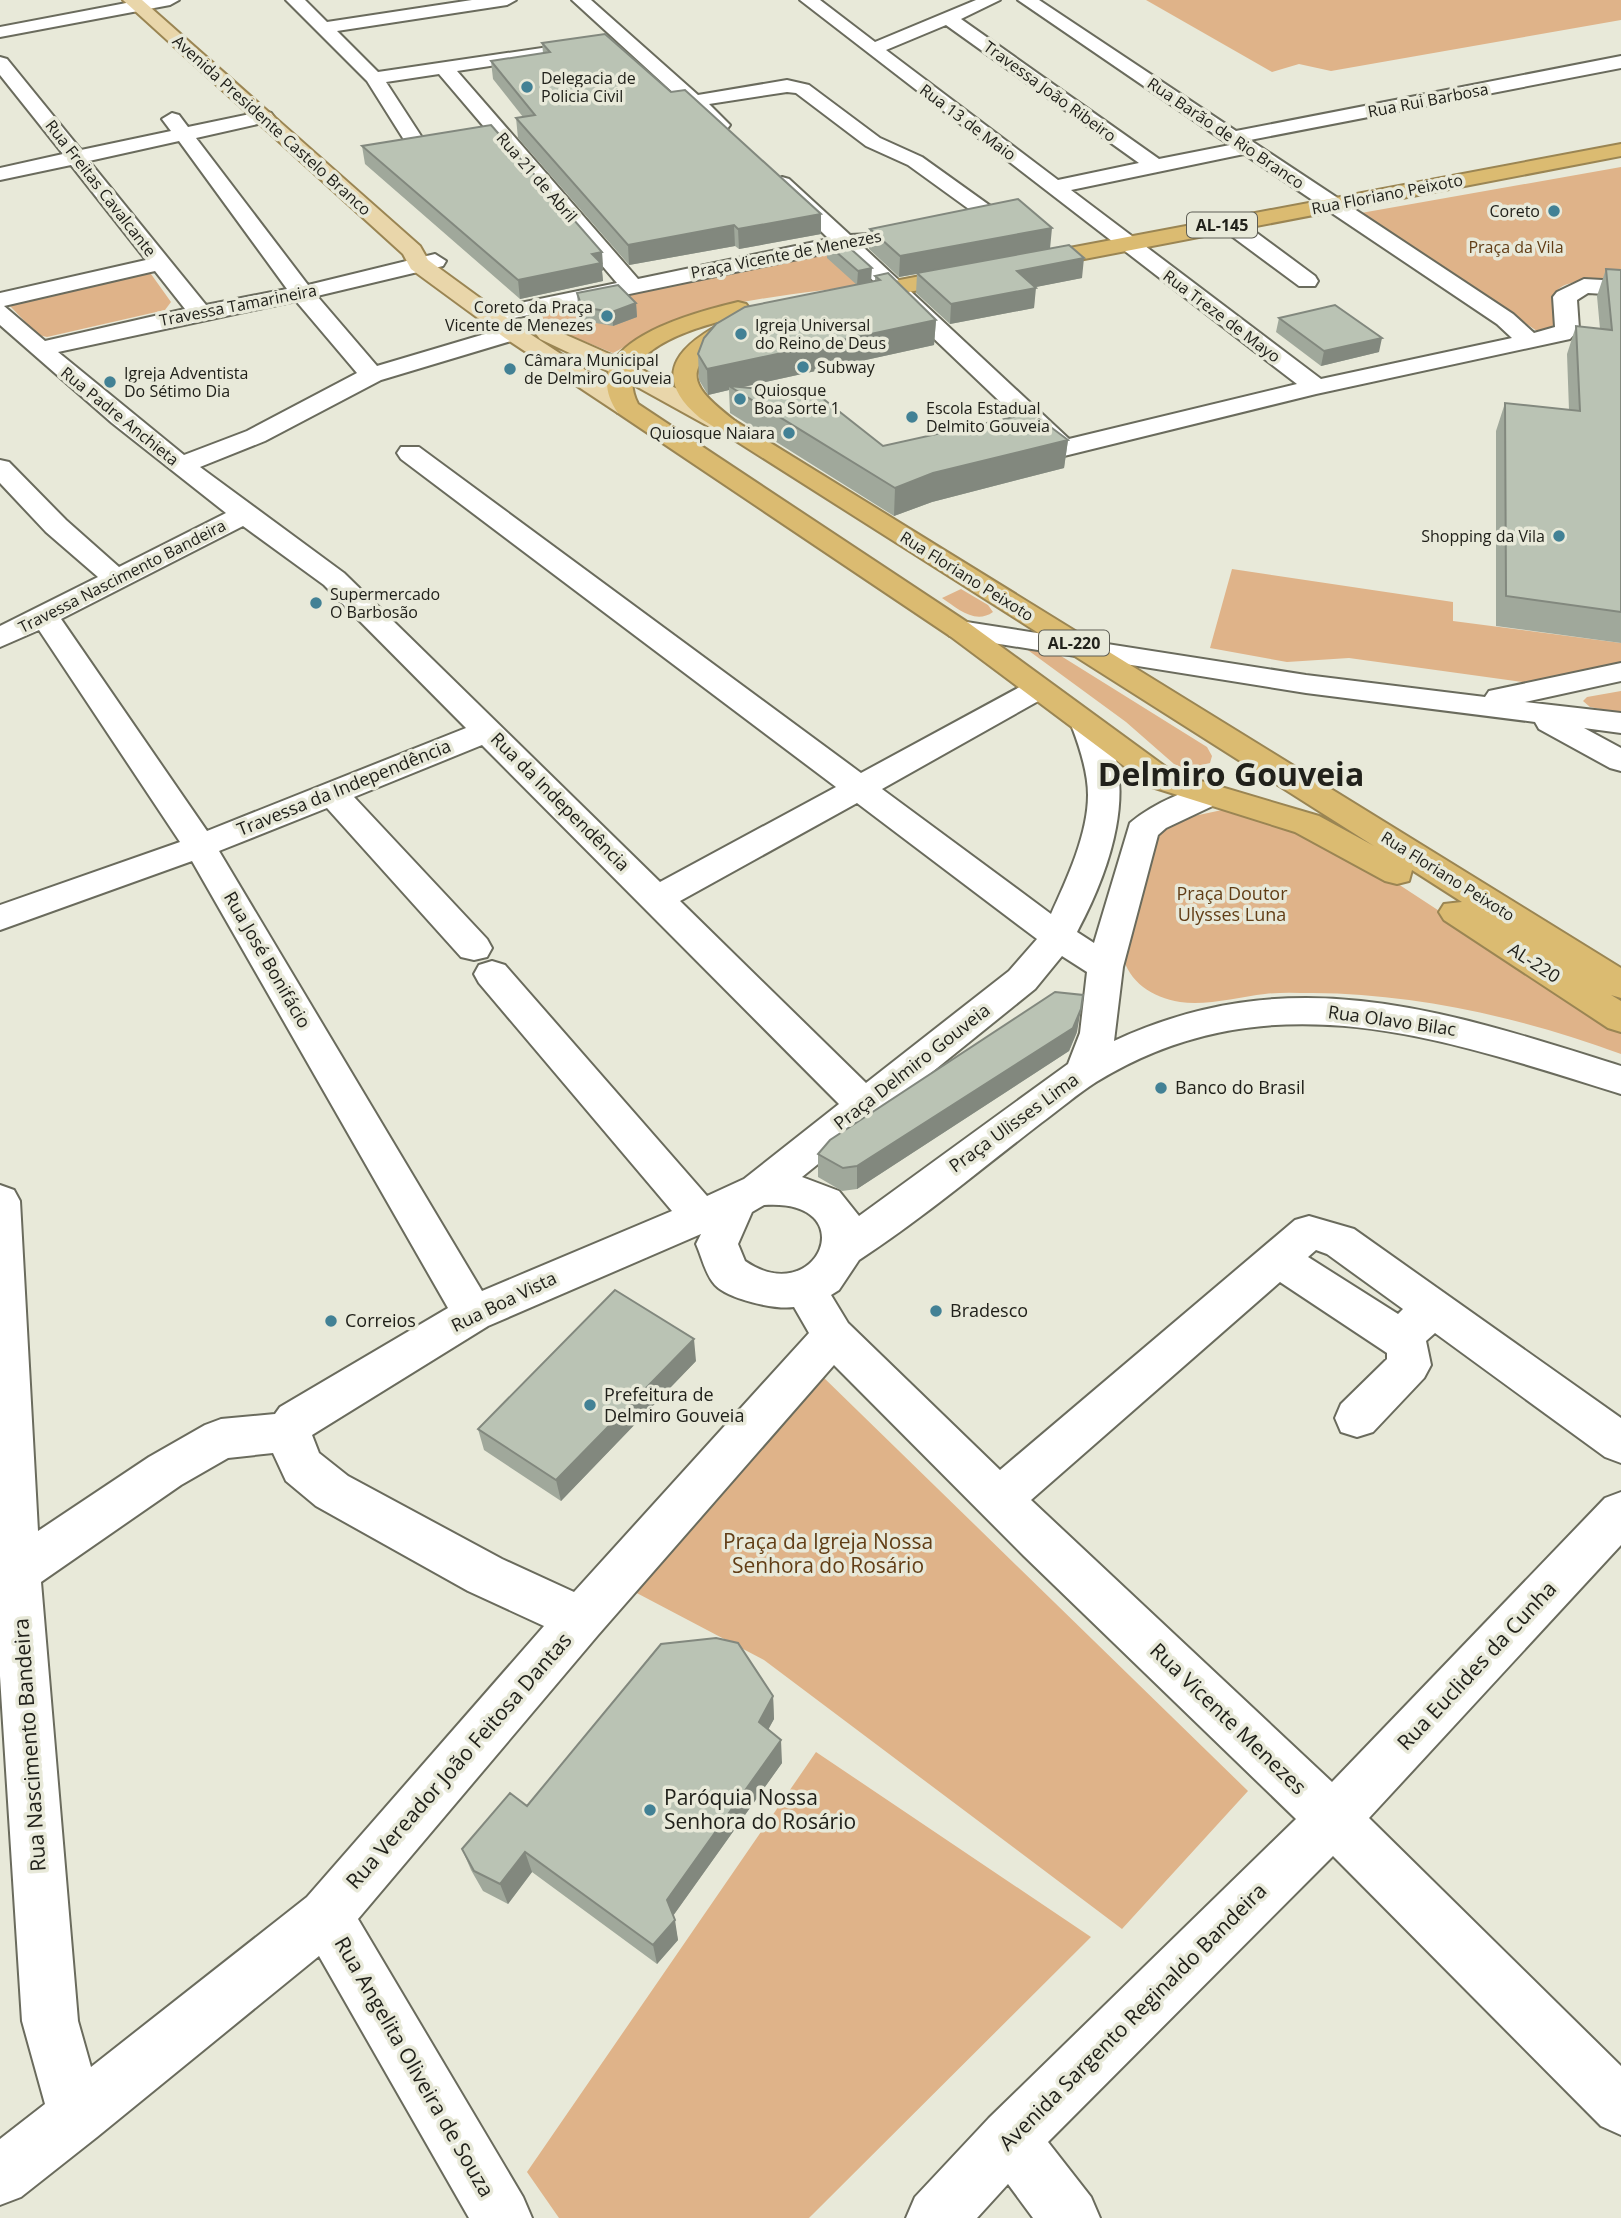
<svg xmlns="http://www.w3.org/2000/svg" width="1621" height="2218" viewBox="0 0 1621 2218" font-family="'Open Sans',sans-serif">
<rect width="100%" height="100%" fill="#e8e9d9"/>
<!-- green -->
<path fill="#dfb389" d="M1146 0H1621V20L1331 71 1299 64 1272 72Z
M1621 167V283C1601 282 1564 275 1553 296L1555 315 1552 329 1540 333 1361 213Z
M853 253 879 280 874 284C815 292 724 299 671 322 651 330 632 343 613 353L537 322 541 308 798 255Z
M147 273 151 274 171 302 165 310 47 337 38 335 9 305Z
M1232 569 1453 602V621L1621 643V664L1529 683 1349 658 1287 662 1210 648Z
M961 589 988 605 993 612C975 625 957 608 942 598Z
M1025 648 1061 656 1207 747 1212 756 1210 763 1186 769 1174 764 1126 722Z
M1621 691V713L1590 707 1583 701 1587 697Z
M1222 810 1241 811 1340 846 1621 1030V1054C1522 1018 1419 994 1313 993 1297 993 1281 992 1265 994 1238 997 1207 1006 1180 1002 1152 997 1129 983 1122 954L1150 837 1180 819Z
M820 1374 1248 1791 1122 1929 764 1660 631 1590Z
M816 1752 1091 1937 809 2218H559L527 2172Z"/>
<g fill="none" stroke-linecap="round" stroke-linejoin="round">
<!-- minor casing -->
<g stroke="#6a6b5d" stroke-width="4">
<path id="minor" d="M142 0H179L170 5 0 37V27Z
M286 0H305L327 22 472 0H516L507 5 337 31 378 72 596 40 602 41 605 45 596 50 457 71 638 279 829 239 772 183 782 177 789 179 850 235 871 234 874 239 871 244 862 246 1069 439 1297 384 800 0H820L875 42 976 0H1000L961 19 1159 159 1230 145 1018 0H1039L1236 131 1621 56V68L1250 140 1513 314 1534 333 1555 327 1553 297 1557 292 1584 279 1621 281V295L1588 293 1577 300 1579 329 1570 339 1316 394 1064 456 1055 454 841 250 504 320 496 318 492 313 496 308 617 283 439 74 386 82 423 139 420 143H406L367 81ZM946 25 1139 163 1058 180 886 50ZM1244 154 1497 324 1512 338 1321 379 1071 190Z
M572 0H591L698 95 787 80 809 85 880 138 922 157 1003 215 1000 220H984L908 165 866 146 796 93 787 92 709 104 730 125 727 129H713Z
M0 57 7 59 81 150 171 131 162 119 172 113 179 115 188 127 264 111 271 113 274 117 271 121 196 138 308 285 435 254 446 261 443 266 317 296 377 366 505 328H521L525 333 521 338 381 380 265 441 200 467 344 573 660 882 836 787 401 459 397 453 401 447H419L861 773 1027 683 1038 680 1049 683 1053 689 1049 695 882 789 1051 914C1067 879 1088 834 1088 795 1088 773 1080 748 1072 727L1077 720 1088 717 1099 720C1142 783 1109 872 1077 932L1094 943 1130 823C1149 807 1196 781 1221 788L1225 795 1221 802 1166 828 1158 835 1123 967 1114 1041C1292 958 1446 1011 1621 1066V1094C1444 1039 1270 975 1096 1082 1077 1094 1059 1110 1041 1123 981 1169 922 1219 859 1260L839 1290 831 1295 848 1323 1000 1470 1295 1220 1309 1216 1354 1229 1621 1418V1463L1605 1457 1435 1333 1426 1341 1431 1365 1424 1378 1373 1432 1357 1437 1341 1432 1335 1418 1341 1404 1387 1359V1353L1280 1282 1031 1500 1332 1782 1605 1498 1621 1492V1545L1369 1818 1621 2066V2135L1601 2126 1333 1856 1048 2142 1091 2197 1100 2218H1033L1008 2184 977 2218H906L915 2197 989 2118 1296 1819 1024 1556 834 1365 598 1635 358 1919 523 2197 532 2218H469L319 1956 97 2137 21 2197 0 2205V2139L45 2104 22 2021 0 1676V1185L14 1190 20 1201 38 1531 149 1457 205 1425 221 1419 275 1414 280 1407 448 1308 192 861 0 930V905L180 842 39 630 0 647V626L98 577 46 532 0 483V460L9 462 66 520 119 567 226 513 112 423 0 325V293L146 260 71 165 0 180V168L63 154 0 75ZM179 141 287 289 206 305 89 161ZM155 271 185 309 45 341 4 306ZM296 301 357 373 247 431 184 455 58 352ZM243 526 324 585 466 728 207 831 61 619ZM482 745 839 1104 744 1179 707 1196 505 965 492 961 479 965 474 974 479 983 672 1211 482 1291 219 851 327 808 461 957 474 960 487 957 492 948 487 939 354 797ZM857 803 1037 939 1009 971 866 1083 680 901ZM1062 956 1087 972 1080 1033 1068 1064 859 1216 839 1191 802 1177 1035 989ZM764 1205C865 1198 818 1311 745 1261L738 1244 752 1212ZM701 1234 696 1244C702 1257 705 1274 715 1285 728 1299 775 1310 794 1307L809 1333 574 1592 502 1559 348 1476 319 1453 312 1435 488 1326ZM1316 1250 1327 1254 1403 1309 1398 1314 1308 1257ZM273 1453 286 1481 316 1506 468 1591 544 1626 307 1897 91 2067 78 2021 41 1582 181 1485 228 1458Z
M1230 217 1238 219 1315 276 1318 281 1315 286H1299L1222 229 1219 224Z
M960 621 1306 675 1485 697 1489 691 1621 663V681L1525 702 1621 713V733L1584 728 1621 748V771L1610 768 1539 729 1535 722 1306 693 950 636 945 630 950 624Z"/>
</g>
<!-- major casing -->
<g stroke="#9a8553" stroke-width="4">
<path id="major" d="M123 0H142L420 246 428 260 521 328 636 403 640 408 636 413H618L505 338 411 269 403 254Z
M548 327 632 364 735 421 739 426 735 431H717L614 374 540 339 536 334 540 329Z"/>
</g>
<!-- highway casing -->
<g stroke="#9a8553" stroke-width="4">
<path id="highway" d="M1621 144V156L1027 270 1016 263 1027 256Z
M968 267 979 274 976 279 852 303 844 301 840 296 844 291 852 289Z
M738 302 746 304 750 309 742 315 750 317 754 322C748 330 739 332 731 337 677 371 693 388 735 421L1621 968V998L1611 995 1621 1001V1032L1608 1028 1444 920 1439 912 1444 904 1462 902 1412 870 1409 881 1397 884 1385 881 1295 832 1152 787 950 636 618 413C570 344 692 313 738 302ZM732 318C683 342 646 373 700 418L1374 846 1319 816 1174 773 970 624 638 404C610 350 695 328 732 318Z"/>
</g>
<!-- minor -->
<use href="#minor" fill="#fff" fill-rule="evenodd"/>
<!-- major -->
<use href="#major" fill="#e9d6aa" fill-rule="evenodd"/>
<!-- highway -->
<use href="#highway" fill="#dbbb71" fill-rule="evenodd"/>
</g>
<!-- wall -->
<path fill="#a0a89b" d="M542 43 821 234 739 249 735 246 629 265 518 138 516 118 523 117 493 79 491 61 543 53Z
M362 146 602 252 603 270 602 271 603 281 520 299 365 164Z
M870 229 1050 248 1082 278 1035 287 1034 308 950 324 916 293 917 274 899 277 869 249Z
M827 244 871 282 875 281V276L936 320 934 345 742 387 883 446 1068 440 1064 468 932 502 894 516 730 413 729 390 708 395 699 380 698 354 857 285 827 258Z
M1606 269 1621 270V643L1496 626V431L1505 403 1569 410 1567 354 1576 326 1600 329 1597 296Z
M577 293 636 303 637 317 613 326 584 321 578 307Z
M1279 318 1379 352 1321 366 1276 332Z
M1077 1032 1069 1051 857 1189 842 1191 818 1177V1154Z
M696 1361 561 1501 484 1450 478 1429Z
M773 1696 774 1719 768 1729 782 1763 673 1916 678 1940 657 1964 532 1872 508 1904 483 1891 471 1870 462 1849 527 1806Z"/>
<!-- shaded-wall -->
<path fill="#82887e" d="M821 214V234L739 249 738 229Z
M734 225 735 246 629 265 628 245Z
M1052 228 1050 249 899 277 900 256Z
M602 252 603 270 602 271 603 281 520 299 518 280 592 254Z
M1084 258 1082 278 1016 291 1017 271Z
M872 268 871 282 857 285 858 271Z
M1036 288 1034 308 950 324 951 304Z
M636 303 637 317 613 326 612 312Z
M936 320 934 345 734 389 729 386V390L708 395 707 369Z
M1382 338 1379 352 1321 366 1324 351Z
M1068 440 1064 468 932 502 894 516 895 488 933 473Z
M1081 1009 1077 1032 1069 1051 857 1189V1166Z
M694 1339 696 1361 561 1501 556 1480Z
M773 1696 774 1719 760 1745 759 1722Z
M781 1740 782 1763 670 1920 667 1900Z
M525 1852 532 1872 508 1904 500 1884Z
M675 1920 678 1940 657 1964 653 1945Z"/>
<!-- building -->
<path fill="#bac3b4" stroke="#82887e" stroke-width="2" d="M605 34 671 92 685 90 821 214 738 229 734 225 628 245 516 118 535 115 491 61 550 52 542 43Z
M491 125 602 252 592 254 601 263 518 280 362 146Z
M1018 199 1052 228 900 256 870 229Z
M842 241 872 268 858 271 827 244Z
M1069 245 1084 258 1017 271 1036 288 951 304 917 273Z
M1606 269 1621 270V612L1506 596 1505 403 1580 411 1576 326 1612 330Z
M888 273 936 320 707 369 698 354 704 338 716 324 745 307 880 280 875 276Z
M618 285 636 303 612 312 582 307 577 293Z
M1335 305 1382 338 1324 351 1279 318Z
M729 386 817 394 883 446 1032 413 1068 440 933 473 895 488Z
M1055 992 1083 995 1081 1009 1073 1028 857 1166 843 1168 818 1154 830 1140Z
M615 1290 694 1339 556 1480 478 1429Z
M716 1638 738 1643 773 1696 759 1722 781 1740 667 1900 675 1920 653 1945 525 1852 500 1884 474 1871 462 1849 510 1793 527 1806 661 1644Z"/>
<!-- markers -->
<g fill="#428195" stroke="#e8e9d9" stroke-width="2.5">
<circle cx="527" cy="87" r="7"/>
<circle cx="1554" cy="211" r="7"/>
<circle cx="607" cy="316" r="7"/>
<circle cx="741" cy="334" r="7"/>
<circle cx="803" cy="367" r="7"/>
<circle cx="510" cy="369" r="7"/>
<circle cx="110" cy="382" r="7"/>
<circle cx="740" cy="399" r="7"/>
<circle cx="912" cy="417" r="7"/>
<circle cx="789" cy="433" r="7"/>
<circle cx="1559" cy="536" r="7"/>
<circle cx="316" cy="603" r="7"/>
<circle cx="1161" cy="1088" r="7"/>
<circle cx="936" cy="1311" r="7"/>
<circle cx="331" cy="1321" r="7"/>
<circle cx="590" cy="1405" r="7"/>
<circle cx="650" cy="1810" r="7"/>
</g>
<g text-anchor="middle" stroke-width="7" stroke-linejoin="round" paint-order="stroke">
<!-- far-poi labels -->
<g font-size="16" fill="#21211b" stroke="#e8e9d9" text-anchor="start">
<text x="541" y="84">Delegacia de<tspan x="541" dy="18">Policia Civil</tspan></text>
<text x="1540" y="217" text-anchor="end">Coreto</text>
<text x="593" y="313" text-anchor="end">Coreto da Praça<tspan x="593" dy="18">Vicente de Menezes</tspan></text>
<text x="755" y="331">Igreja Universal<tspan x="755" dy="18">do Reino de Deus</tspan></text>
<text x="524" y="366">Câmara Municipal<tspan x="524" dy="18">de Delmiro Gouveia</tspan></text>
<text x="817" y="373">Subway</text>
<text x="124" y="379">Igreja Adventista<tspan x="124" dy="18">Do Sétimo Dia</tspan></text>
<text x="754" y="396">Quiosque<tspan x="754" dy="18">Boa Sorte 1</tspan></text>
<text x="926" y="414">Escola Estadual<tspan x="926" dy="18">Delmito Gouveia</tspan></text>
<text x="775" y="439" text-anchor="end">Quiosque Naiara</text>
<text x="1545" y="542" text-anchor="end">Shopping da Vila</text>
<text x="330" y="600">Supermercado<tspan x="330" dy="18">O Barbosão</tspan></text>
</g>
<!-- far-street labels -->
<g font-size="16" fill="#21211b" stroke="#e8e9d9">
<text transform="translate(1050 91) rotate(36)" y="6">Travessa João Ribeiro</text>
<text transform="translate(1428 100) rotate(-11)" y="6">Rua Rui Barbosa</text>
<text transform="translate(968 122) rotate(37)" y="6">Rua 13 de Maio</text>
<text transform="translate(272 125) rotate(42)" y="6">Avenida Presidente Castelo Branco</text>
<text transform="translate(1226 133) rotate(34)" y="6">Rua Barão de Rio Branco</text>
<text transform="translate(537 177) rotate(49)" y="6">Rua 21 de Abril</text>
<text transform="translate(101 188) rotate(52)" y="6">Rua Freitas Cavalcante</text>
<text transform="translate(1387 194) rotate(-11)" y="6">Rua Floriano Peixoto</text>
<text transform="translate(786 254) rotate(-11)" y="6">Praça Vicente de Menezes</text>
<text transform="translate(238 305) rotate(-11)" y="6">Travessa Tamarineira</text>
<text transform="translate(1222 316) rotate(37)" y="6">Rua Treze de Mayo</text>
<text transform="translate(120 416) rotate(39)" y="6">Rua Padre Anchieta</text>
<text transform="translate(122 576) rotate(-27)" y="6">Travessa Nascimento Bandeira</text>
<text transform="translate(967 576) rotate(32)" y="6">Rua Floriano Peixoto</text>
<text transform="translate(1448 876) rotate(32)" y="6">Rua Floriano Peixoto</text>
</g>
<!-- shield labels -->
<g fill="#e8e9d9" stroke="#5d5d54" stroke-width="2">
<rect x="1187" y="212.5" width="70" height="25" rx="5"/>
<rect x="1039" y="630.5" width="70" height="25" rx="5"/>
</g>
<g font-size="16" font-weight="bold" fill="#21211b">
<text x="1222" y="231">AL-145</text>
<text x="1074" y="649">AL-220</text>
</g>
<!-- far-park labels -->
<g font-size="16" fill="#613d15" stroke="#e8e9d9">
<text x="1516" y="253">Praça da Vila</text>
</g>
<!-- street labels -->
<g font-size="18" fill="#21211b" stroke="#e8e9d9">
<text transform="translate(344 788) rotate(-22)" y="6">Travessa da Independência</text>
<text transform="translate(560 802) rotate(45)" y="6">Rua da Independência</text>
<text transform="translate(267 960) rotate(60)" y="6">Rua José Bonifácio</text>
<text transform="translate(1534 963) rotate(33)" y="6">AL-220</text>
<text transform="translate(1392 1021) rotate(8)" y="6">Rua Olavo Bilac</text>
<text transform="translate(912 1067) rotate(-38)" y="6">Praça Delmiro Gouveia</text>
<text transform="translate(1014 1123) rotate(-36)" y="6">Praça Ulisses Lima</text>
<text transform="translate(504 1302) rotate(-26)" y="6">Rua Boa Vista</text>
</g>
<!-- park labels -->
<g font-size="18" fill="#613d15" stroke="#e8e9d9">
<text x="1232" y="900">Praça Doutor<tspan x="1232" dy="21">Ulysses Luna</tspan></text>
</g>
<!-- poi labels -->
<g font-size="18" fill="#21211b" stroke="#e8e9d9" text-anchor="start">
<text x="1175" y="1094">Banco do Brasil</text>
<text x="950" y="1317">Bradesco</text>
<text x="345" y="1327">Correios</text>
<text x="604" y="1401">Prefeitura de<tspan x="604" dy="21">Delmiro Gouveia</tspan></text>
</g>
<!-- near-park labels -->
<g font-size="21" fill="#613d15" stroke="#e8e9d9">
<text x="828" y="1549">Praça da Igreja Nossa<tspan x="828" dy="24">Senhora do Rosário</tspan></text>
</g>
<!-- near-street labels -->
<g font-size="21" fill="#21211b" stroke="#e8e9d9">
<text transform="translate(1477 1666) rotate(-47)" y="7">Rua Euclides da Cunha</text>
<text transform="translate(1228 1719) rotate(44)" y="7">Rua Vicente Menezes</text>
<text transform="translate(30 1745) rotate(-94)" y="7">Rua Nascimento Bandeira</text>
<text transform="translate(459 1761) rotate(-49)" y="7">Rua Vereador João Feitosa Dantas</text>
<text transform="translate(1133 2017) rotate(-45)" y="7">Avenida Sargento Reginaldo Bandeira</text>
<text transform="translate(414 2067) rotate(60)" y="7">Rua Angelita Oliveira de Souza</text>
</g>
<!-- near-poi labels -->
<g font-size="21" fill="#21211b" stroke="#e8e9d9" text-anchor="start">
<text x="664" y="1805">Paróquia Nossa<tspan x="664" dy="24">Senhora do Rosário</tspan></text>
</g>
<!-- town labels -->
<g font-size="32" font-weight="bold" fill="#21211b" stroke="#e8e9d9">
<text x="1231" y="786">Delmiro Gouveia</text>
</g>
</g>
</svg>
